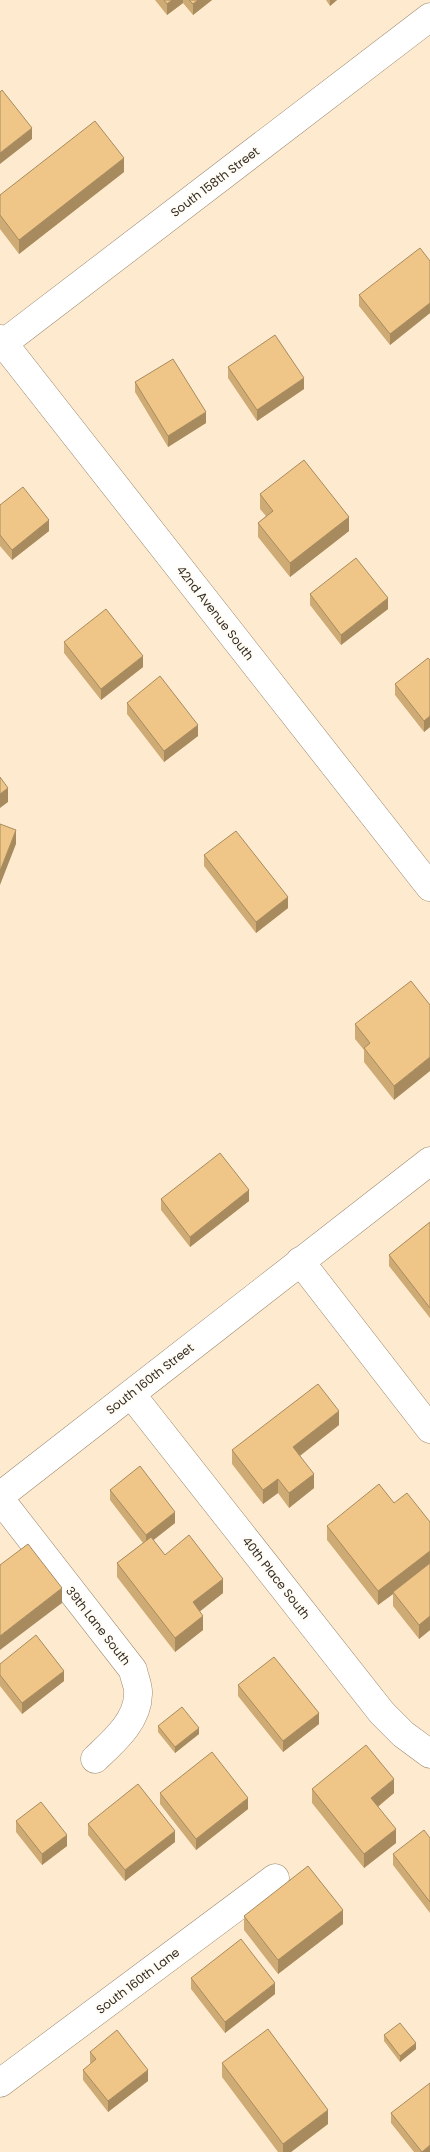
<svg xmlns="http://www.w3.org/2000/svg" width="430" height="2152" viewBox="0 0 430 2152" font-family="Poppins,sans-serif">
<rect width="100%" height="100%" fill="#feebcf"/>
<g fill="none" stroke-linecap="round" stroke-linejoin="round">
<!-- minor casing -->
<g stroke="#9c8a71" stroke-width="29">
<path id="minor" d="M0 339 430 887
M0 346 430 17
M300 1261 430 1429
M131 1394 382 1713 403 1734 430 1754
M0 1496 430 1161
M0 1499 133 1670C134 1677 139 1687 138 1694 138 1721 113 1742 95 1759
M0 2083 275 1878"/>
</g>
<!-- minor -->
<use href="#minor" stroke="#fff" stroke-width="28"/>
</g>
<!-- wall -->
<path fill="#ceaa75" d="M155 0H212L193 15 183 3 167 15Z
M326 0H337L330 6Z
M124 172 19 254 0 229V195Z
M430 261V313L390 345 359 306V295Z
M228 367 304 389 257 421 228 378Z
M135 382 206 423 168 447 135 392Z
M260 494 349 531 290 577 258 537V523L266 516 260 509Z
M0 505 49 531 12 560 0 546Z
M310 594 388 609 341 645 310 605Z
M64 642 143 667 101 700 64 653Z
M430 660V727L424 732 395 695V684Z
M127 703 198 736 164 762 127 714Z
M204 855 288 908 256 933 204 866Z
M430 1005 394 1100 364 1062V1050L355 1039V1024Z
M161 1199 249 1201 190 1247 161 1210Z
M430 1222V1318L389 1266V1255Z
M339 1425 300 1456 314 1488 289 1508 278 1493 263 1504 232 1464V1450Z
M110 1490 175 1523 153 1540 165 1555 223 1593 199 1611 203 1630 175 1652 117 1577V1563L143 1543 110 1500Z
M394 1503 430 1522V1630L419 1639 393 1606V1594L378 1605 327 1540V1526Z
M0 1664 64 1681 22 1714 0 1686Z
M238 1685 319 1724 283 1752 238 1696Z
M158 1726 199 1734 175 1753 158 1732Z
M312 1789 394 1793 378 1807 396 1843 364 1868 312 1803Z
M160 1793 248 1809 196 1850 160 1804Z
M16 1821 67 1846 42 1865 16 1832Z
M88 1824 175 1842 125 1881 88 1835Z
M430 1838V1913L393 1865V1854Z
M244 1916 343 1924 278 1974 244 1930Z
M191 1978 275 1994 225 2033 191 1989Z
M384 2035 416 2049 400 2062 384 2041Z
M90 2052 148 2081 108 2112 83 2080V2070L91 2064 90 2062Z
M222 2063 328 2124 291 2152H278L222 2077Z
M391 2113 430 2152H414L391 2123Z"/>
<!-- shaded-wall -->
<path fill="#a78b5f" d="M172 0H183V3L167 15V4Z
M198 0H212L193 15V4Z
M330 0H337L330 6Z
M32 128V139L0 164V153Z
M124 158V172L19 254V240Z
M430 303V313L390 345V334Z
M304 378V389L257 421V410Z
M206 412V423L168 447V436Z
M349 517V531L290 577V563Z
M49 520V531L12 560V550Z
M388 598V609L341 645V635Z
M143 656V667L101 700V689Z
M430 716V727L424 732V721Z
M198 725V736L164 762V751Z
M8 788V802L0 808V794Z
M16 830V844L0 885V871Z
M288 897V908L256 933V922Z
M430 1057V1071L394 1100V1086Z
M249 1190V1201L190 1247V1237Z
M339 1411V1425L293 1461V1447Z
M314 1474V1488L289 1508V1493Z
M278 1479V1493L263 1504V1490Z
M175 1512V1523L146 1546V1535Z
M430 1551V1565L393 1592V1594L378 1605V1591Z
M223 1579V1593L193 1617V1602Z
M62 1588V1603L0 1650V1636Z
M203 1616V1630L175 1652V1638Z
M430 1616V1630L419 1639V1625Z
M64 1671V1681L22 1714V1703Z
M319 1713V1724L283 1752V1741Z
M199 1728V1734L175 1753V1747Z
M394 1779V1793L371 1812V1798Z
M248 1798V1809L196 1850V1839Z
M396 1829V1843L364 1868V1854Z
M175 1831V1842L125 1881V1870Z
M67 1835V1846L42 1865V1854Z
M343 1910V1924L278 1974V1960Z
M275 1983V1994L225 2033V2022Z
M416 2043V2049L400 2062V2056Z
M148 2070V2081L108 2112V2101Z
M328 2110V2124L291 2152H283V2144Z
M430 2145V2152H422Z"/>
<!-- building -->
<path fill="#efc688" stroke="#a78b5f" d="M164 0H172L167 4Z
M189 0H198L193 4Z
M2 90 32 128 0 153V92Z
M95 121 124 158 19 240 0 215V195Z
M420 248 430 261V303L390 334 359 295Z
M275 335 304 378 257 410 228 367Z
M173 359 206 412 168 436 135 382Z
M304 460 349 517 290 563 258 523 273 511 260 494Z
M23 487 49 520 12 550 0 535V505Z
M356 558 388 598 341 635 310 594Z
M106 609 143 656 101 689 64 642Z
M428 658 430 660V716L424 721 395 684Z
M160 676 198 725 164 751 127 703Z
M0 777 8 788 0 794Z
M0 824 16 830 0 871Z
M236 831 288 897 256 922 204 855Z
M411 981 430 1005V1057L394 1086 364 1048 370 1043 355 1024Z
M220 1153 249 1190 190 1237 161 1199Z
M430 1222V1308L389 1255Z
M318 1384 339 1411 293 1447 314 1474 289 1493 278 1479 263 1490 232 1450Z
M140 1466 175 1512 146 1535 110 1490Z
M379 1484 394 1503 407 1493 430 1522V1551L378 1591 327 1526Z
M189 1535 223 1579 193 1602 203 1616 175 1638 117 1563 151 1537 165 1555Z
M28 1544 62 1588 0 1636V1565Z
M430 1563V1616L419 1625 393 1592Z
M36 1635 64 1671 22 1703 0 1675V1664Z
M274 1657 319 1713 283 1741 238 1685Z
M182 1707 199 1728 175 1747 158 1726Z
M366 1745 394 1779 371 1798 396 1829 364 1854 312 1789Z
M212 1752 248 1798 196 1839 160 1793Z
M138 1784 175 1831 125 1870 88 1824Z
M41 1802 67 1835 42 1854 16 1821Z
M424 1830 430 1838V1902L393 1854Z
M308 1866 343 1910 278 1960 244 1916Z
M241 1939 275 1983 225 2022 191 1978Z
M400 2023 416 2043 400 2056 384 2035Z
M268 2029 328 2110 283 2144 222 2063Z
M117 2030 148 2070 108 2101 83 2070 96 2059 90 2052Z
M430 2083V2145L422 2152 391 2113Z"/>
<g text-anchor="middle" stroke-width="4" stroke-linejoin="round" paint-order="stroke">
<!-- street labels -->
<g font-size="12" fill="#332b21" stroke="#fffbf5">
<text transform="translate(215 182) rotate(-37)" y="4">South 158th Street</text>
<text transform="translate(215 613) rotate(52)" y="4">42nd Avenue South</text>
<text transform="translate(150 1379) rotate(-38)" y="4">South 160th Street</text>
<text transform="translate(276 1578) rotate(52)" y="4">40th Place South</text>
<text transform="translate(98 1626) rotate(52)" y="4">39th Lane South</text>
<text transform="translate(138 1981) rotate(-37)" y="4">South 160th Lane</text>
</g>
</g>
</svg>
